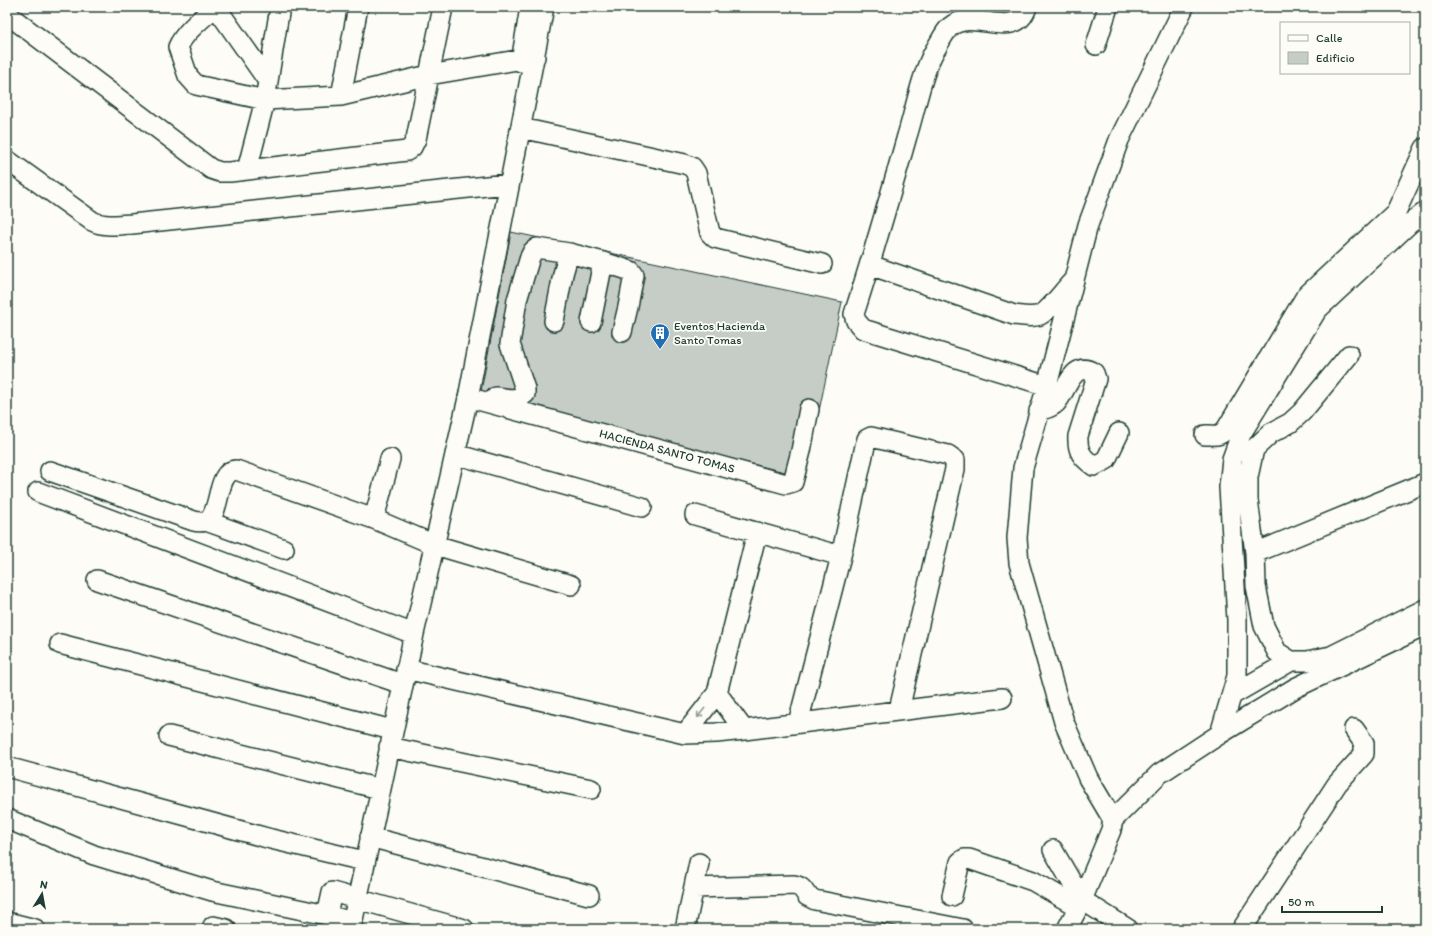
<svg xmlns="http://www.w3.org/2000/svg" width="1432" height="936" viewBox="0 0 1432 936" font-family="Itim,sans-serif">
<rect width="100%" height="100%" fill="#fdfcf7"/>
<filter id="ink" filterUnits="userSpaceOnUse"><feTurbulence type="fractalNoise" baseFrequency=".025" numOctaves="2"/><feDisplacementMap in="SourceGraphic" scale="8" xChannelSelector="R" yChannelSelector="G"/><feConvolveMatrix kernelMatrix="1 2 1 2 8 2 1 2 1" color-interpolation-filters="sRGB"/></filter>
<g filter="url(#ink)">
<!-- building -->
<path fill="#c6cdc7" stroke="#1f3d34" d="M511 232 842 302 805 477 480 397Z"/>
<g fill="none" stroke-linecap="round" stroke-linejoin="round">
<!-- minor casing -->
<g stroke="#1f3d34" stroke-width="22">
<path id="minor" d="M215 7C202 19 185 31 178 47L188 76 196 85 265 100 341 96
M216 7 268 81
M358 7 341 96 429 75 535 57
M1027 7C1015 43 974 7 950 27 945 31 939 44 935 50 922 72 915 111 907 136 890 196 873 255 854 314L856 321 863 329 1047 386
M7 14 211 169 220 172H230L407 151 412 147 416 139 443 7
M1096 45 1108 7
M521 62 530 7
M521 128 685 164 692 167 696 173 710 233 715 238 822 264
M7 160 92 221C104 227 119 225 132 224L487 186 509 184
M247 170 265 100 280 7
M569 253 603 262 591 322
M603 262 631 271 634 275 628 307 622 332
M870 265 1014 315C1022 316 1032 318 1040 315 1049 311 1064 290 1072 282
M1349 355 1302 412 1290 423 1271 433 1254 449 1248 477V500L1255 553 1256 586 1264 626 1277 652 1291 661H1307L1331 656 1425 609
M496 397C507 398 516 402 525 394V389L510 344 517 300 530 257 533 251 537 248 569 253 563 274 554 321
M468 398 478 400 786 484 793 482 801 451 809 409
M1039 411C1045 409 1051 408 1056 403 1067 391 1072 359 1094 373L1096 379 1078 436C1077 451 1082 458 1094 466L1106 460 1119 433
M1205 435C1216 435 1220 437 1227 428L1306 296 1396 212 1425 148
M455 454 642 507
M50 471 194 521C197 522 202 522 206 521 222 515 215 471 236 470L374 519 435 545 571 585
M38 492 414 634
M695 515 841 556
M374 519 390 459
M206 521 284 549
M1255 553 1425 483
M97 580 402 684
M60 644 392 730
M406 669 685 734 716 733 744 730 1002 698
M717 693 744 730
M1232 695 1291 661
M798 723 841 556 865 446 867 439 871 437 948 455 955 460V469L899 710
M685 734 717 693 757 532
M1220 734 1295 688 1425 626
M169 736 380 789
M389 747 591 789
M7 767 271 839 364 861
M7 819 94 855 212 891 327 915 352 922
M1113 820 1088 778 1064 722 1019 563 1017 538 1023 468 1047 386 1088 225 1119 140 1184 7
M370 837 589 895
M1053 850 1082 900 1128 929
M694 888 793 885C801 886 803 889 807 896L815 900 963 929
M952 896 960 862 964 859H969L1033 881 1078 907
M327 915 332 892 464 929
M7 922 35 929
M213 926 226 929
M351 929 414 634 468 398 544 7
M685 929 699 863
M1067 929 1082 900 1111 830 1113 820 1159 774 1220 734 1237 676V620L1229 487 1232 459 1241 434 1317 310 1409 224 1425 212
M1242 929 1337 784 1364 754V743L1354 729"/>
</g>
<!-- minor -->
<use href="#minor" stroke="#fdfcf7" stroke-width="19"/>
</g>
<!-- one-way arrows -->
<defs><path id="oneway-shaft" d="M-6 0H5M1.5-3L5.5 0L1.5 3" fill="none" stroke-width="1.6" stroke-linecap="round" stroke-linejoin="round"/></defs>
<use stroke="#8e9c96" href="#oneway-shaft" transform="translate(701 713) rotate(128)"/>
</g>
<!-- icons -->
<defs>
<g id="building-pin" transform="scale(1)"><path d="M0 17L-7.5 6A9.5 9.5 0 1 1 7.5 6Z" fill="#1f6fb2" stroke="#fdfcf7"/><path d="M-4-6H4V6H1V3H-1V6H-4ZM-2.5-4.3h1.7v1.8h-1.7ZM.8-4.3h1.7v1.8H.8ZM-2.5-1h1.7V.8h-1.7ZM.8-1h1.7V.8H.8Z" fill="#fff"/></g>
</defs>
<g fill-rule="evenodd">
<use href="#building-pin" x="660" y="333"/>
</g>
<g text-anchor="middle" stroke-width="3.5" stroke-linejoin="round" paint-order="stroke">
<!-- poi labels -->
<g font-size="12" fill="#1f3d34" stroke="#fdfcf7" text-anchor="start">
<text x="674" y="330">Eventos Hacienda<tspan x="674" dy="14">Santo Tomas</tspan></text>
</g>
<!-- street labels -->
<g font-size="12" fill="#1f3d34" stroke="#fdfcf7">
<text transform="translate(667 451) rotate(15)" y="4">HACIENDA SANTO TOMAS</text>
</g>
</g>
<!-- margin -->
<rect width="1432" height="936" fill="none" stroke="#fdfcf7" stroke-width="24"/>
<rect x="12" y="12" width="1408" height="912" fill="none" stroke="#1f3d34" stroke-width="1.5" filter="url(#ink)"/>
<!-- legend -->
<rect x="1280" y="22" width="130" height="52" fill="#fdfcf7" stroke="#a4b0a9"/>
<rect x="1288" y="35" width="20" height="6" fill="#fdfcf7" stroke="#a4b0a9"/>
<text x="1316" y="42" font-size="12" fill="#1f3d34">Calle</text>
<rect x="1288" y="52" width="20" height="12" fill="#c6cdc7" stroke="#a4b0a9"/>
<text x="1316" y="62" font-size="12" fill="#1f3d34">Edificio</text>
<!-- north arrow -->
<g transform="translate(42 894) rotate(11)" stroke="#fdfcf7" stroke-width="3" paint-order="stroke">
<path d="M0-3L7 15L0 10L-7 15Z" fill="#1f3d34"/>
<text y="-6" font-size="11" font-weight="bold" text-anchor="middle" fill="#1f3d34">N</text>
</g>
<!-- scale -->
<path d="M1282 906v6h100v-6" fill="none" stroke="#1f3d34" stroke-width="2"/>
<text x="1288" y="906" font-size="12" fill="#1f3d34" stroke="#fdfcf7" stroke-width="3" paint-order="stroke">50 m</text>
</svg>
